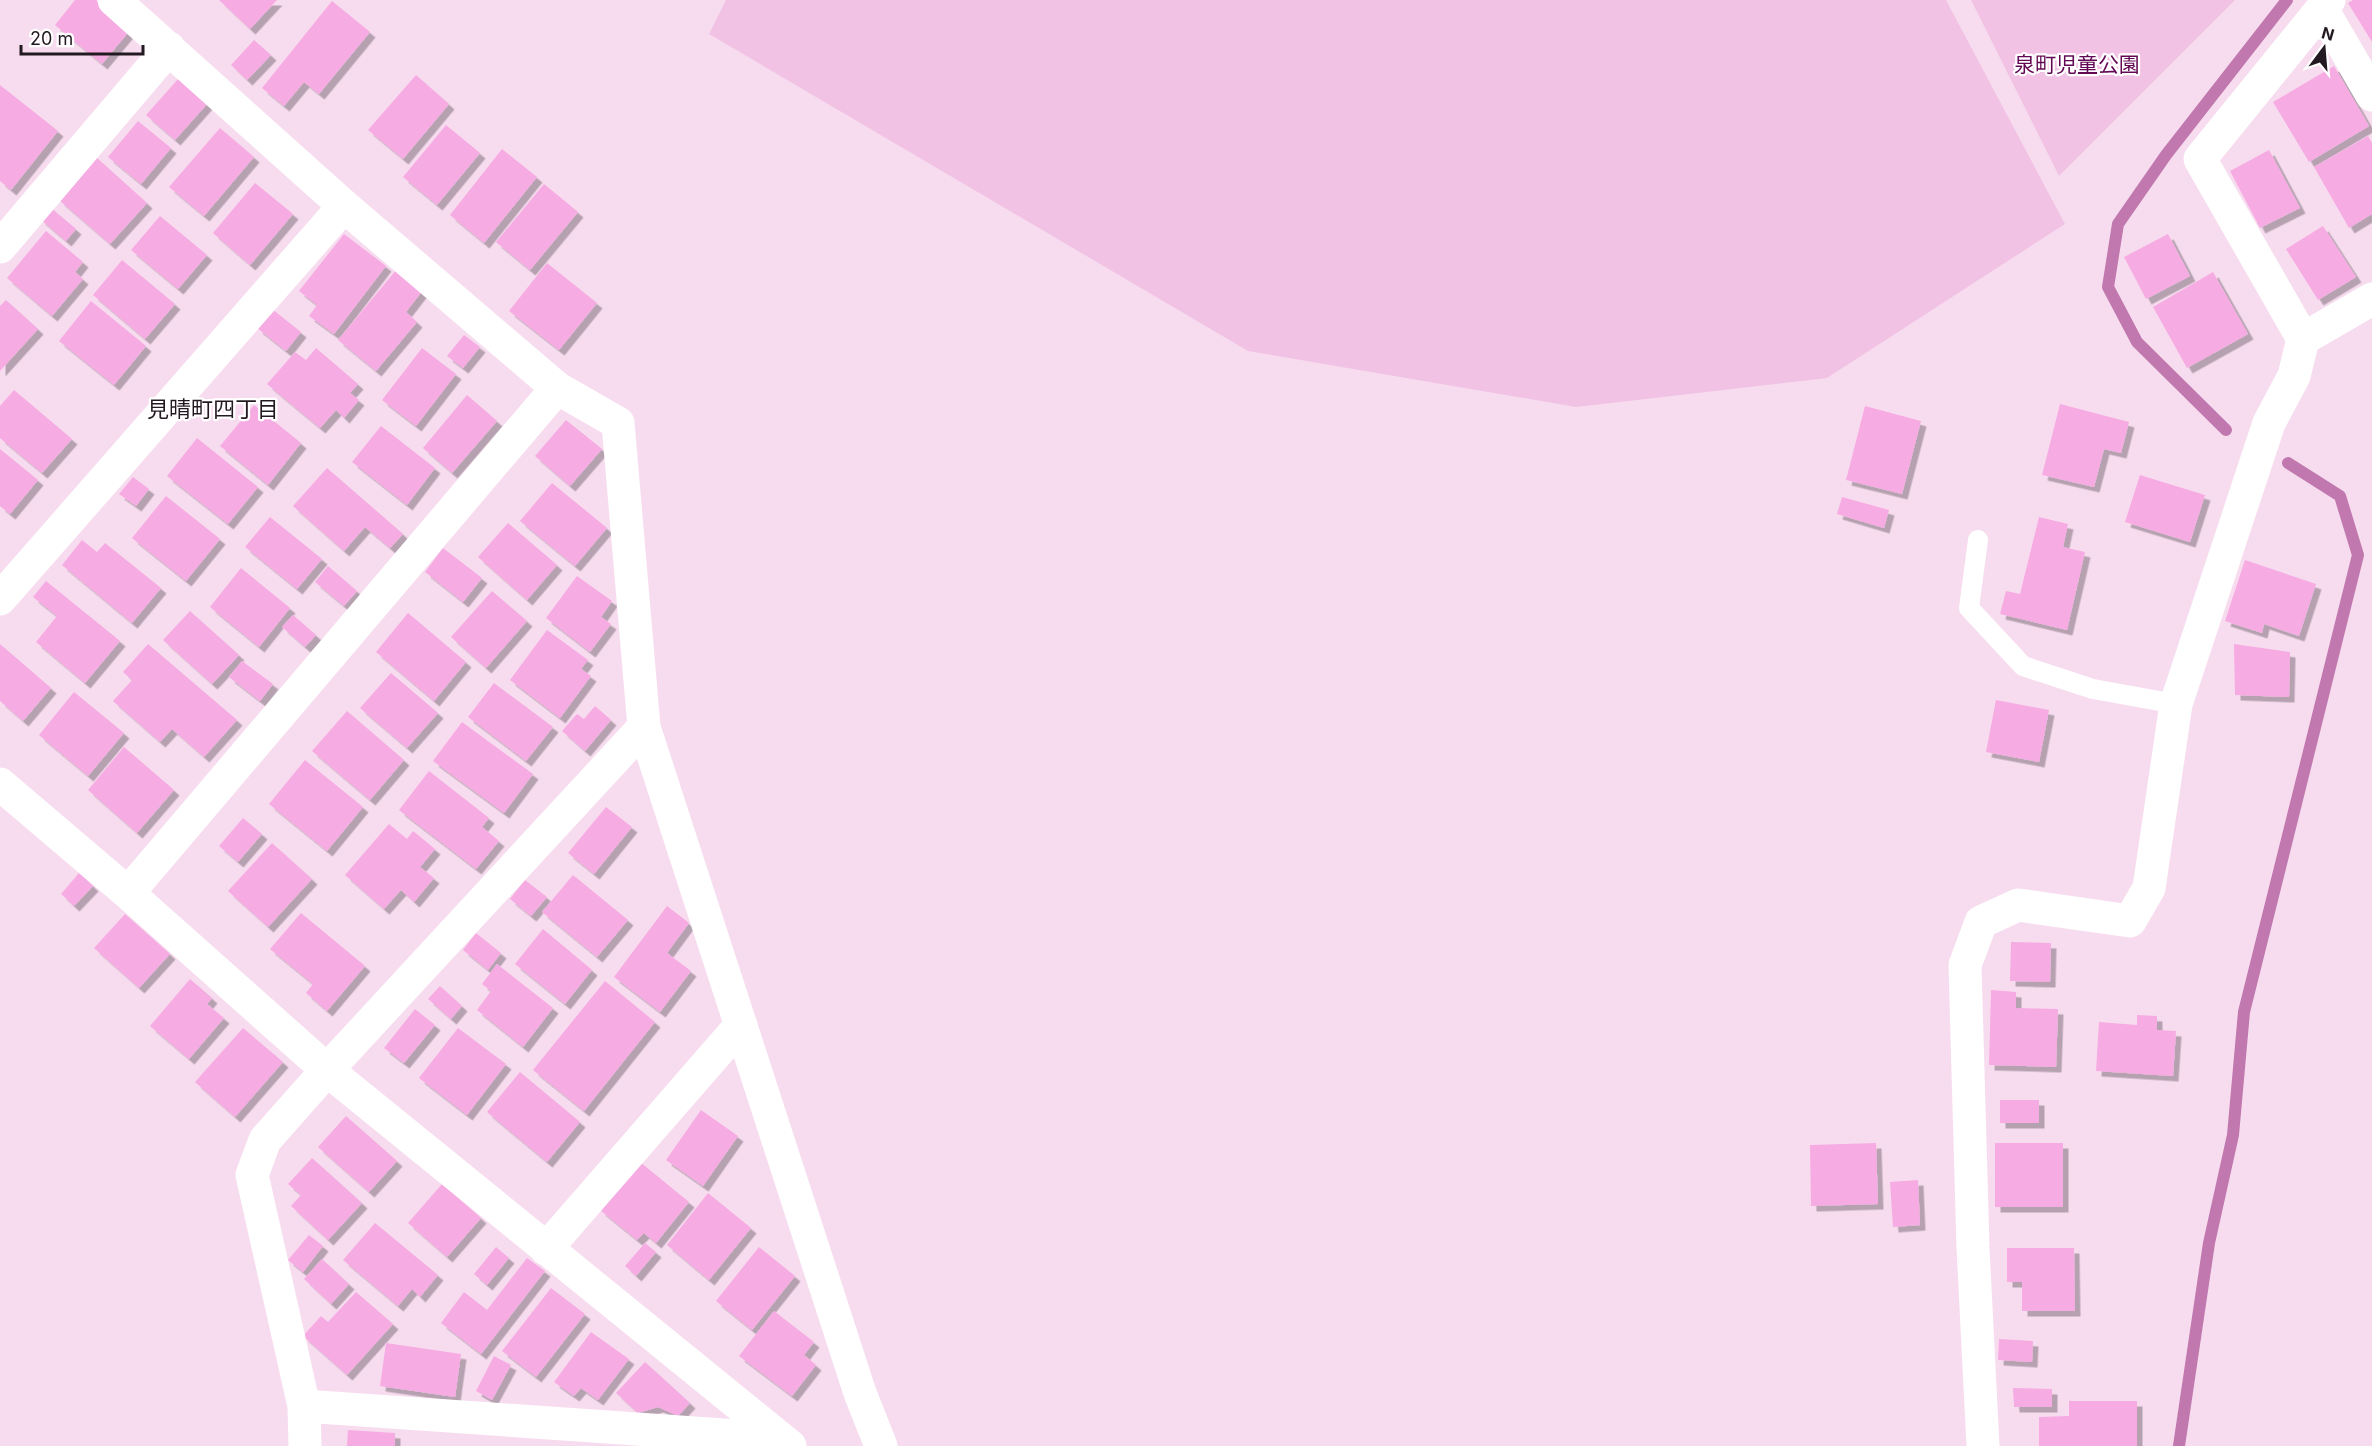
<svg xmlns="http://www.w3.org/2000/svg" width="2372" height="1446" viewBox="0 0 2372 1446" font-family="Inter,'Noto Sans JP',sans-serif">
<defs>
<filter id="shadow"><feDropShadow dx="5.5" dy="5.5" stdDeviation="0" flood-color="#0004"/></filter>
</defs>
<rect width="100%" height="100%" fill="#f7dcef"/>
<!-- green -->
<path fill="#f1c2e4" d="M726 0H1946L2065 224 1827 378 1576 407 1248 351 709 34Z
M1971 0H2235L2059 176Z"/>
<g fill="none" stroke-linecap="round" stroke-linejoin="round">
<!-- stream -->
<path stroke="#c078ae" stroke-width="12" d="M2226 430 2137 342 2108 287 2118 224 2166 155 2287 0
M2179 1446 2209 1243 2233 1135 2244 1012 2358 555 2340 496 2288 463"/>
</g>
<!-- building -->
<path fill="#f7abe3" filter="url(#shadow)" d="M75 0H96L131 29 102 64 55 25Z
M219 0H277L250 29Z
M2353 0H2372V42L2348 3Z
M332 1 370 32 319 94 304 82 284 106 262 88Z
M254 40 271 55 247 80 231 65Z
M2334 66 2369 126 2309 162 2273 102Z
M416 75 449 104 403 159 368 130Z
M179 78 208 103 175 140 146 115Z
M0 85 58 131 11 190 0 181Z
M138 121 171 148 141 184 108 157Z
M446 125 480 153 437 205 403 177Z
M220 128 254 157 204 216 169 187Z
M2368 136 2372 143V214L2349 228 2314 167Z
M502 149 537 177 484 243 450 215Z
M2269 150 2300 208 2260 228 2230 171Z
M97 158 147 203 110 244 59 200Z
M255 183 293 214 250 265 213 233Z
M544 184 578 212 530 270 496 242Z
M50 207 76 229 66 241 40 219Z
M160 216 207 255 178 289 131 250Z
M2323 226 2356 277 2318 300 2286 249Z
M46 231 83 262 75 272 83 279 52 316 7 278Z
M344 234 386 266 334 334 309 316 317 305 299 291Z
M2168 234 2190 276 2146 299 2124 257Z
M122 260 175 304 145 339 93 295Z
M547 263 597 303 559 350 509 311Z
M397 269 423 290 406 312 417 322 376 371 338 340Z
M2213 272 2248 334 2187 368 2153 307Z
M6 300 38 329 0 371V306Z
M91 301 146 346 114 385 59 341Z
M272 309 301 332 286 351 257 328Z
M464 335 480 347 463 368 447 356Z
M316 348 358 384 350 393 359 400 344 418 336 410 320 428 267 384 295 352 306 360Z
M422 348 456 374 416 426 382 400Z
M14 390 72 439 42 473 0 438V406Z
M467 395 497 421 452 473 423 448Z
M2060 404 2129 422 2121 453 2104 449 2094 487 2042 475Z
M254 405 301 443 268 485 220 446Z
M1865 406 1921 421 1902 494 1846 480Z
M566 420 602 449 570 486 535 456Z
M381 426 435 468 407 505 352 462Z
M197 438 258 487 228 524 167 476Z
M0 449 38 480 10 514 0 506Z
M327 468 403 534 390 548 365 527 344 551 293 506Z
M2140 475 2205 495 2190 542 2125 522Z
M133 477 149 489 136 506 119 494Z
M552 483 607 528 575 566 520 521Z
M166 496 220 539 186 581 132 538Z
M1842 497 1889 510 1884 528 1837 514Z
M270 517 322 559 297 589 245 547Z
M2039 517 2068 524 2063 547 2085 552 2067 630 2000 614 2006 591 2020 594Z
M508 523 557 565 527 600 478 557Z
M82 540 97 552 105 543 161 588 132 623 62 565Z
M443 548 482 578 463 602 425 572Z
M2245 560 2316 584 2299 636 2264 624 2262 633 2225 621Z
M328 566 357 591 344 606 315 582Z
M241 568 290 608 259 647 210 607Z
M577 576 612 601 601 617 611 624 590 652 546 618Z
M46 581 120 641 85 683 36 642 57 616 33 597Z
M492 591 527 621 486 668 451 637Z
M190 611 239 655 212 684 163 640Z
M408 613 466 662 434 701 376 652Z
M293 615 316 635 305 647 282 627Z
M547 630 588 660 581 669 591 676 560 718 510 680Z
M0 644 51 688 23 721 0 701Z
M148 644 237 720 204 757 172 729 160 742 113 701 132 680 123 672Z
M2234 644 2290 652 2289 697 2235 695Z
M242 661 273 684 260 701 229 677Z
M391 673 438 713 407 748 360 708Z
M494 683 553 727 526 761 468 717Z
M74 692 124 733 88 776 39 735Z
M1996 700 2049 710 2039 762 1986 752Z
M595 706 611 720 585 751 562 731 577 714 584 719Z
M347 711 404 760 370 800 312 751Z
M462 722 533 774 504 813 433 761Z
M124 747 174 790 137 833 88 790Z
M305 760 363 807 327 851 269 804Z
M429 771 489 818 482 827 499 841 476 869 399 810Z
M606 807 632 827 594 874 568 853Z
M243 818 262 834 238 862 219 846Z
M389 824 407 839 413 831 435 849 420 867 434 878 414 902 401 890 384 909 345 875Z
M272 843 312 879 268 927 228 891Z
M79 873 93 886 74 906 61 894Z
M573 875 628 920 597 957 542 912Z
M525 880 547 897 531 916 510 899Z
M667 906 689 923 667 953 691 971 660 1012 614 977Z
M301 913 365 966 327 1011 306 993 313 984 270 949Z
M125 914 170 954 139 988 94 948Z
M543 929 592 970 565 1004 515 964Z
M476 933 501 953 488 970 463 950Z
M2011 942 2051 943 2050 982 2010 981Z
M497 964 553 1008 523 1047 477 1010 491 991 482 984Z
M190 979 212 998 207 1004 224 1018 189 1059 150 1026Z
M605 981 655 1022 584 1111 533 1070Z
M440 986 462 1006 451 1019 428 999Z
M1991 990 2016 992V1008L2058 1009 2056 1067 1989 1065Z
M415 1009 435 1025 404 1063 384 1048Z
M2137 1015 2157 1016V1030L2176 1031 2173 1076 2096 1071 2099 1022 2137 1025Z
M243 1028 283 1062 235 1117 195 1082Z
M458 1028 506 1064 467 1115 419 1078Z
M520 1072 580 1122 547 1162 487 1112Z
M2000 1100H2039V1123H2000Z
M701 1110 738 1136 703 1186 666 1160Z
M346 1116 397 1161 369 1192 318 1147Z
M1876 1143 1878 1204 1811 1206 1810 1145Z
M1995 1143H2063V1207H1995Z
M312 1158 362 1203 328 1240 291 1206 301 1195 288 1184Z
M640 1162 689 1202 656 1243 644 1233 637 1240 600 1210Z
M1918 1180 1920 1225 1893 1227 1890 1182Z
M442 1184 481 1218 447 1257 408 1223Z
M708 1193 751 1228 709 1280 667 1245Z
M375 1223 438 1275 420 1297 412 1289 398 1306 343 1260Z
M309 1235 323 1246 303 1272 288 1260Z
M645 1243 656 1252 636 1276 625 1266Z
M496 1247 509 1258 487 1285 474 1274Z
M759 1247 795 1276 752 1330 716 1301Z
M2007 1248H2074L2075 1311H2022V1282H2007Z
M527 1258 545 1271 481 1354 441 1323 464 1292 487 1310Z
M322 1259 349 1284 331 1304 304 1279Z
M551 1288 585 1314 536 1377 502 1351Z
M356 1292 393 1324 347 1375 303 1336 321 1316 328 1322Z
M774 1311 814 1342 804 1355 816 1365 792 1396 739 1356Z
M591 1332 629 1359 598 1400 581 1388 574 1396 554 1382Z
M1999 1339 2033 1341 2032 1362 1998 1360Z
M386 1343 461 1354 455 1397 380 1386Z
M494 1356 511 1365 492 1400 476 1391Z
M645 1362 690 1403 678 1416 658 1407 638 1413 616 1393Z
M2013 1388 2052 1389V1407H2014Z
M2069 1401H2137V1446H2039V1417L2069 1416Z
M348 1430 395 1433V1446H347Z"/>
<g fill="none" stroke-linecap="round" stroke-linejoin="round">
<!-- lane -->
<path stroke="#fff" stroke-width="20" d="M1978 540 1969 608 2023 666 2093 689 2176 704"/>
<!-- street -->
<path stroke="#fff" stroke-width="33" d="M114 0 344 206 557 388 618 423 644 727 860 1393 881 1446
M2322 9 2372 95
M0 247 169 48
M2303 339 2372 299
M0 599 344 206
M0 784 128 893 327 1070 790 1446
M128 893 557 388
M546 1249 741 1025
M304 1406 780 1439
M305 1446 304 1406 252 1175 265 1140 327 1070 644 727
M1983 1446 1973 1248 1965 965 1981 922 2018 905 2130 921 2149 888 2176 704 2269 423 2294 376 2303 339 2200 159 2329 0"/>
</g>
<g text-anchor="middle" stroke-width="4.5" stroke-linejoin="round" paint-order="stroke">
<!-- park labels -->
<g font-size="21" fill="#620754" stroke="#fff">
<text x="2077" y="72">泉町児童公園</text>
</g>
<!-- neighbourhood labels -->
<g font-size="22" fill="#231920" stroke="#fff">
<text x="213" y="417">見晴町四丁目</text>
</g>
</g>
<!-- north arrow -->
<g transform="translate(2324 48) rotate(16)" stroke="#ffffff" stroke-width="4.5" paint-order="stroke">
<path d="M0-4.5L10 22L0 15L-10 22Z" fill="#231920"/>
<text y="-9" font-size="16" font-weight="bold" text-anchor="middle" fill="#231920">N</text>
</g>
<!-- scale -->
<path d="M21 45v9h122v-9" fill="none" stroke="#231920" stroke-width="3"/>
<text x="30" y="45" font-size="18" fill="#231920" stroke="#ffffff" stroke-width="4.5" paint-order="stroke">20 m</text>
</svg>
